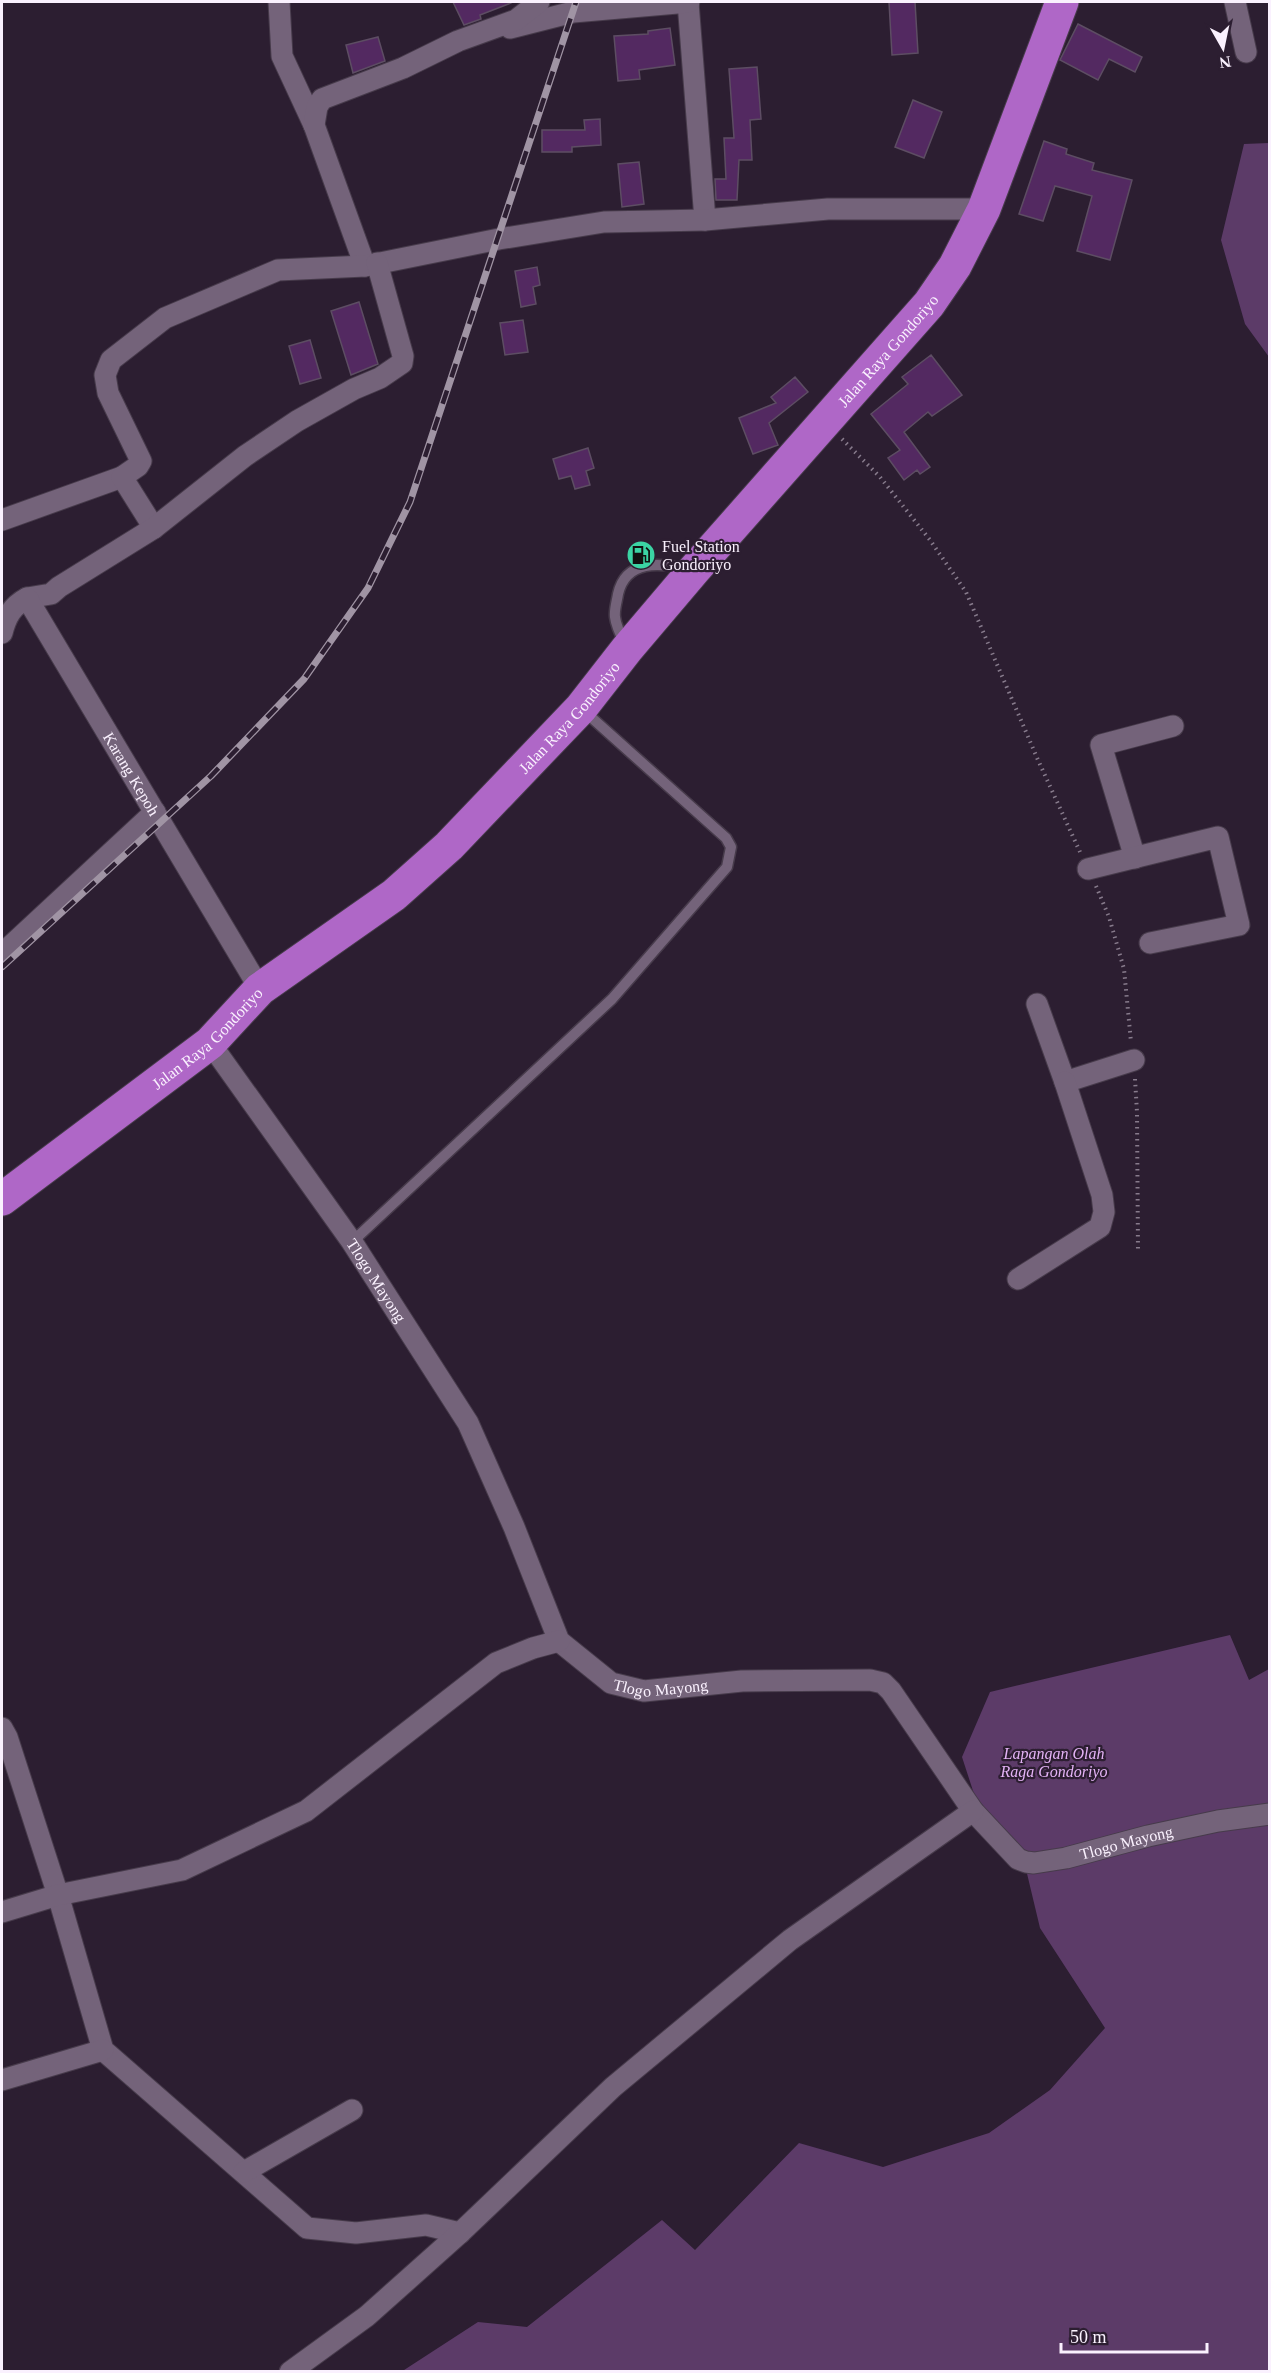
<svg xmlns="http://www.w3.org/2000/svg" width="1271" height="2373" viewBox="0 0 1271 2373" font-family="'Times New Roman',serif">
<rect width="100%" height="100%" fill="#2c1e31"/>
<!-- green -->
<path fill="#5c3b68" d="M1269 143H1270L1269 357 1245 324 1221 240 1244 144Z
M1230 1635 1249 1680 1269 1669V2371L401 2372 478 2322 527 2327 662 2220 695 2250 799 2143 883 2167 989 2133 1050 2090 1105 2028 1040 1928 1024 1861 976 1800 962 1757 990 1692Z"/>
<!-- building -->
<path fill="#532961" stroke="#5d4d63" stroke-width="1.5" d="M453 2H511V3L480 15 481 19 464 25Z
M889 2H915L918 53 892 55Z
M1078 24 1142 57 1135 72 1109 59 1098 80 1060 60Z
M670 28 675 65 639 70 640 79 618 81 614 36 648 34V31Z
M378 37 385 61 353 73 346 45Z
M757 67 761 119 750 120 752 160H739L737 200H716L715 179H726L724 138H734L729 69Z
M913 100 942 112 924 158 895 147Z
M600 119 601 145 572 147V152H542V130H585L584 120Z
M1044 141 1067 149 1066 154 1094 163 1092 170 1132 180 1110 260 1077 251 1092 196 1055 186 1043 221 1019 214Z
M639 162 644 204 622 207 618 164Z
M537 267 540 285 533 287 536 304 521 307 515 271Z
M359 302 378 364 351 375 331 311Z
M523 320 528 352 505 355 500 323Z
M310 340 321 378 300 384 289 346Z
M931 355 962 395 932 416 928 412 904 432 930 467 920 474 917 470 904 480 888 458 900 450 871 414 908 384 902 377Z
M795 377 808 392 769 423 778 445 753 454 739 418 776 403 771 397Z
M588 448 594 468 586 471 590 485 575 489 571 476 559 479 553 459Z"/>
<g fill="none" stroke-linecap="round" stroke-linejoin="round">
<!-- lane casing -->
<g stroke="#473b4b" stroke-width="13">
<path id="lane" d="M625 644C621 636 616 626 615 617 614 610 617 601 618 594 626 559 660 563 688 569
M352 1242 612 999 727 867 731 847 726 838 583 710"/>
</g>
<!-- street casing -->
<g stroke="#473b4b" stroke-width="23">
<g id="street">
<path d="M279 2 282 56 314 125"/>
<path d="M688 2 705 220"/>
<path d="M1235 2 1246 52"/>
<path d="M510 28 573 12 689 2"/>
<path d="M365 266 314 125 317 107 322 99 403 68 458 41 516 20 539 2"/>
<path d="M2 520 122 477"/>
<path d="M154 528 122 477 138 466 141 461 108 393 105 375 111 360 165 318 278 270 365 266 499 239 604 222 705 220 828 209H984"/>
<path d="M27 598 51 594 59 587 154 528 245 456 297 421 354 389 380 378 402 363 403 356 377 263"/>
<path id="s1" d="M2 633C6 617 12 606 27 598L260 989"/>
<path d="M1135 858 1101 745 1173 726"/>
<path d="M1088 869 1218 837 1239 925 1150 943"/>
<path d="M2 954 155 812"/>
<path d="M1037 1004 1065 1082 1134 1060"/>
<path id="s2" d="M210 1043 352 1242 468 1423 514 1527 559 1641 611 1683 644 1691 742 1681 870 1680 883 1683 891 1691 973 1811 1018 1859 1026 1862 1034 1863 1066 1858 1148 1836 1218 1821 1270 1814"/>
<path d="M1018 1279 1100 1227 1104 1212 1102 1195 1065 1082"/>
<path d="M2 1728 7 1737 58 1895 103 2050 307 2228 356 2233 426 2225 460 2233"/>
<path d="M2 1912 58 1895 182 1870 306 1811 496 1663 533 1648 559 1641"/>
<path d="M2 2080 103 2050"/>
<path d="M244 2172 352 2110"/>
<path d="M290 2372 367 2316 460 2233 613 2087 790 1940 973 1811"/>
</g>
</g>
<!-- highway casing -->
<g stroke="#473b4b" stroke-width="35">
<g id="highway">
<path id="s3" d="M2 1199 210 1043 260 989 394 895 449 846 581 708 627 649 694 570 929 304 955 266 984 209 1062 2"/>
</g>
</g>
<!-- path -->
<path stroke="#877b8c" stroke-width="4" stroke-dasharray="1.5 4.5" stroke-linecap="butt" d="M842 439 880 477 930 540 966 592 1038 760 1080 852
M1096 886 1109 917 1124 969 1131 1042
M1135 1079 1137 1112 1138 1252"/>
<!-- lane -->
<use href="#lane" stroke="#74637a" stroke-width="10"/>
<!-- street -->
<use href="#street" stroke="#74637a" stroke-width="21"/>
<!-- highway -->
<use href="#highway" stroke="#af67c7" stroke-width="33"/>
<!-- rail casing -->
<g stroke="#a094a4" stroke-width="7">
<path id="rail" d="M2 967 211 776 304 679 368 588 410 502 576 2"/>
</g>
<!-- rail -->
<use href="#rail" stroke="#2c1e31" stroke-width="4.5" stroke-dasharray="14" stroke-linecap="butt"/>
</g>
<!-- icons -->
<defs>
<g id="fuel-disc" transform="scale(1.5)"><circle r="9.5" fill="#3bd4a4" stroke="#2c1e31"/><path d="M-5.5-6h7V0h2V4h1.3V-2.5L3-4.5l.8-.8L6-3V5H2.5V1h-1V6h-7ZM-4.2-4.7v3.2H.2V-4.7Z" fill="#111"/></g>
</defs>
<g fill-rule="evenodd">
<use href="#fuel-disc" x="641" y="555"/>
</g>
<g text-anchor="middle" stroke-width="4.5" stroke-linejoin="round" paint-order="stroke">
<!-- street labels -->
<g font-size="16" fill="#faf1fe" stroke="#2c1e31">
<text dy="6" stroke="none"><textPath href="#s3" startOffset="1233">Jalan Raya Gondoriyo</textPath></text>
<text dy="6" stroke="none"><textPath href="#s3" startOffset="747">Jalan Raya Gondoriyo</textPath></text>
<text dy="6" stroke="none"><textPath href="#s1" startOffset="249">Karang Kepoh</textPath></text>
<text dy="6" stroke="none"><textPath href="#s3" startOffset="261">Jalan Raya Gondoriyo</textPath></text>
<text dy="6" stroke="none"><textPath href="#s2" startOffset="290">Tlogo Mayong</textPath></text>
<text dy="6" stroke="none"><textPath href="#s2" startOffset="813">Tlogo Mayong</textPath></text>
<text dy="6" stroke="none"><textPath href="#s2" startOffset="1370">Tlogo Mayong</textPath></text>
</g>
<!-- poi labels -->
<g font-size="16" fill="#faf1fe" stroke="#2c1e31" text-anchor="start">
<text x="662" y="552">Fuel Station<tspan x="662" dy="18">Gondoriyo</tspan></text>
</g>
<!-- park labels -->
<g font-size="16" font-style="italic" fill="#e4b3f6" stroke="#2c1e31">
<text x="1054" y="1759">Lapangan Olah<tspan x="1054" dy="18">Raga Gondoriyo</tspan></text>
</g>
</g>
<!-- border -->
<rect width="1271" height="2373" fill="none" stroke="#faf1fe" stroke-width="6"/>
<!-- north arrow -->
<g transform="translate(1223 48) rotate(171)" stroke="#2c1e31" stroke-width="4.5" paint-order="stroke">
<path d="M0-4.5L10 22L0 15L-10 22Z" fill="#faf1fe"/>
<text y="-9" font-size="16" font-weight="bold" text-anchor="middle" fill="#faf1fe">N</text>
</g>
<!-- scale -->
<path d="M1061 2343v9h146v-9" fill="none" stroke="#faf1fe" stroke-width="3"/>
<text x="1070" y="2343" font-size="18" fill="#faf1fe" stroke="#2c1e31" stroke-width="4.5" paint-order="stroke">50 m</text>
</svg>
